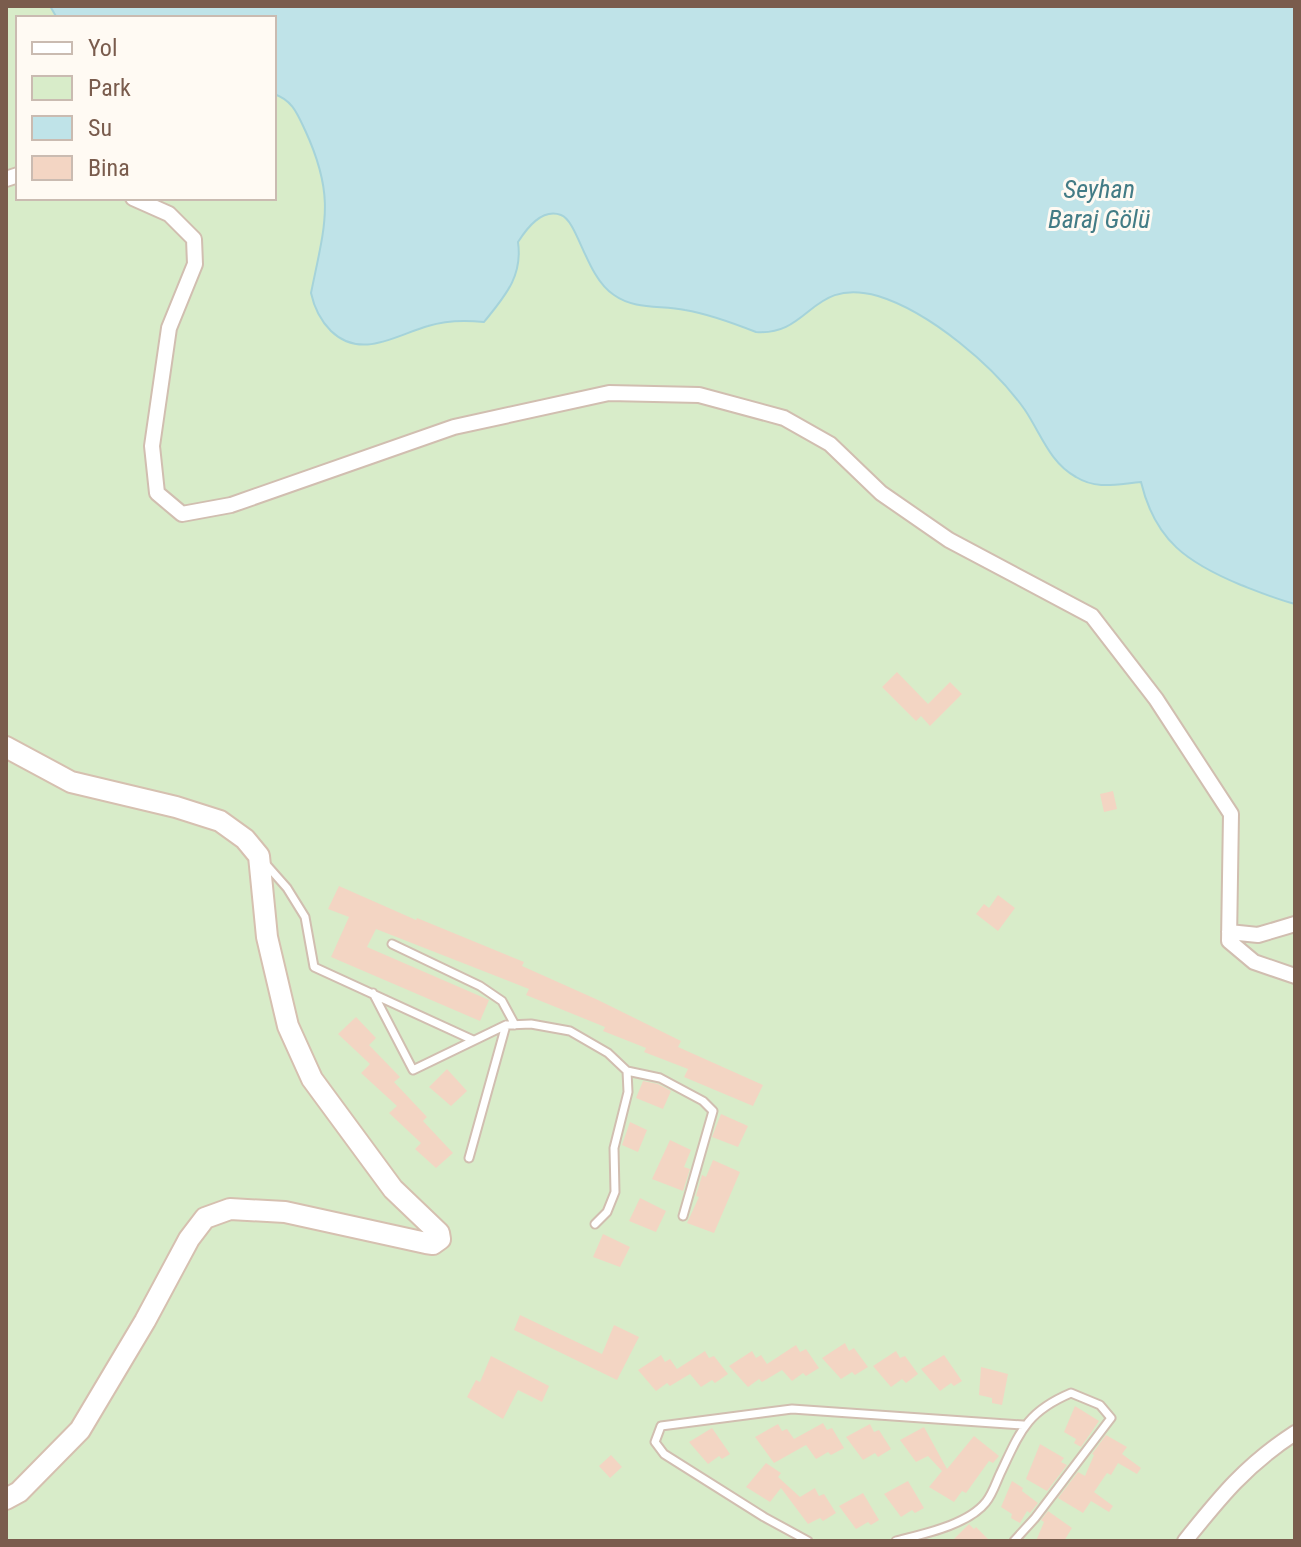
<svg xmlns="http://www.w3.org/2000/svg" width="1301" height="1547" viewBox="0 0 1301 1547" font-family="'Roboto Condensed',sans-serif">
<rect width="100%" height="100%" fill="#fdf6ec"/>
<!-- green -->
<path fill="#d8ecc9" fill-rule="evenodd" d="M6 6H1295V1541H6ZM18 18H274V198H18Z"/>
<!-- water -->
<path fill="#bfe3e8" stroke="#a5d3da" stroke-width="2" d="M50 6H1295V604C1276 599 1259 592 1241 585 1188 563 1155 541 1141 482 1117 484 1097 490 1076 477 1050 463 1041 434 1025 410 994 366 930 312 878 296 810 277 811 336 756 332 733 323 709 314 685 310 661 305 635 310 614 295 586 277 578 221 561 215 542 208 527 228 518 242 523 277 504 297 484 322 465 320 447 320 428 326 396 335 361 360 331 331 320 320 314 307 311 293 325 224 336 197 305 130 297 113 292 100 274 94V18H57Z"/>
<!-- building -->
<path fill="#f3d5c3" d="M897 672 928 704 950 682 962 694 930 726 921 716 916 721 882 687Z
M1113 791 1117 809 1104 812 1100 794Z
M339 886 416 920 417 918 524 962 522 966 598 1000 681 1041 678 1047 763 1085 753 1106 684 1077 688 1069 644 1052 646 1048 603 1031 605 1027 526 995 529 989 376 929 367 947 489 1000 480 1021 331 957 349 917 328 909Z
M998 895 1015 908 998 931 976 914 984 904 989 908Z
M356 1017 376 1038 369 1045 400 1077 394 1082 427 1117 423 1121 453 1153 436 1168 415 1149 421 1143 389 1113 397 1106 361 1073 370 1064 338 1034Z
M447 1069 467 1091 451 1106 429 1087Z
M643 1081 658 1084 671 1091 663 1109 636 1098Z
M721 1114 748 1126 738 1147 712 1137Z
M630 1122 647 1130 638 1152 622 1145Z
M670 1140 691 1150 684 1167 690 1169 683 1191 652 1179Z
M713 1160 740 1172 714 1233 687 1223 699 1197 696 1196 702 1175 706 1177Z
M640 1198 666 1211 656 1232 629 1221Z
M603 1234 630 1247 620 1267 593 1257Z
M520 1315 602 1354 614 1325 639 1337 617 1380 514 1330Z
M845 1343 849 1351 854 1348 868 1367 855 1375 852 1372 841 1379 822 1358Z
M796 1345 800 1352 806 1349 819 1368 806 1376 803 1373 792 1381 782 1370 762 1382 759 1379 748 1387 729 1366 752 1351 756 1358 761 1355 767 1364Z
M705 1351 709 1358 714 1356 728 1374 715 1383 712 1380 701 1387 690 1374 670 1386 667 1383 656 1391 638 1370 661 1355 665 1362 670 1359 677 1369Z
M896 1351 900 1358 905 1356 918 1374 906 1383 902 1379 891 1387 873 1366Z
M944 1355 962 1381 954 1386 951 1383 940 1391 921 1369Z
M491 1356 549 1386 542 1402 518 1390 503 1419 467 1397 476 1380 480 1382Z
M981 1367 1008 1374 1002 1405 992 1403V1398L979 1395Z
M1075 1406 1099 1421 1081 1447 1074 1443 1076 1439 1064 1432Z
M823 1423 827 1430 832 1428 844 1448 831 1455 828 1452 816 1459 806 1445 774 1463 755 1437 778 1424 782 1431 787 1429 794 1439Z
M870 1424 874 1432 879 1430 891 1449 878 1457 875 1453 863 1460 846 1437Z
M924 1427 947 1469 974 1436 999 1456 993 1463 989 1461 966 1493 962 1491 954 1502 929 1487 942 1471 928 1456 916 1462 900 1440Z
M712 1428 730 1454 722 1459 719 1456 708 1464 689 1442Z
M1106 1435 1127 1447 1122 1454 1141 1468 1137 1474 1118 1463 1111 1475 1107 1473 1094 1492 1113 1506 1109 1512 1091 1501 1083 1513 1058 1498 1078 1472 1085 1476 1094 1455 1092 1454Z
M1040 1444 1064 1458 1061 1462 1067 1465 1047 1491 1026 1479Z
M611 1455 622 1467 610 1478 599 1466Z
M766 1463 781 1473 778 1477 800 1497 815 1488 819 1496 824 1494 836 1513 823 1521 820 1518 808 1524 781 1488 770 1502 746 1487Z
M908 1481 924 1508 915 1513 912 1510 901 1517 884 1494Z
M1012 1481 1023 1488 1022 1491 1038 1503 1030 1513 1027 1511 1020 1523 1011 1518 1012 1514 1001 1507Z
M863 1493 879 1520 871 1525 868 1522 856 1529 839 1506Z
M1048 1511 1072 1528 1064 1541H1036L1044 1522 1041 1520Z
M969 1524 974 1529 976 1527 990 1541H952Z"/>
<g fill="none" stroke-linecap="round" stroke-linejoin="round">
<!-- lane casing -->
<g stroke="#d1beb0" stroke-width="11">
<path id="lane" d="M264 862 287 888 305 917 314 967 473 1040
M392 944 480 986 502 1001 515 1025
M373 993 413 1070 506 1025 531 1024 570 1031 608 1053 627 1071 660 1078 703 1101 713 1111 683 1216
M469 1158 506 1025
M595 1224 607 1212 615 1192 614 1148 628 1092 627 1071
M808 1541 764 1517 664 1454 655 1442 661 1426 792 1409 1023 1425
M896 1541C923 1534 968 1525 986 1502 992 1495 996 1483 1000 1474 1020 1432 1026 1412 1071 1393L1100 1405 1111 1418 1035 1518 1014 1541"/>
</g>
<!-- street casing -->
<g stroke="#d1beb0" stroke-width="18">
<path id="street" d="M6 179 18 175
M133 198 169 214 194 239 195 264 169 328 152 446 157 493 182 514 231 505 454 427 609 393 699 395 784 418 830 444 881 493 949 540 1092 616 1156 699 1231 814 1229 941 1254 962 1295 976
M1229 932 1258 935 1295 924
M1185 1541C1221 1496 1246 1465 1295 1433"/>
</g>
<!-- secondary casing -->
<g stroke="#d6c0b0" stroke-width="24">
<path id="secondary" d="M6 747 71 782 176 807 220 821 245 839 259 856 267 937 288 1026 312 1079 393 1189 439 1233 440 1239 433 1244 426 1243 285 1212 230 1209 205 1218 189 1239 145 1321 80 1430 19 1492 6 1499"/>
</g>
<!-- lane -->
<use href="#lane" stroke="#fff" stroke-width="7"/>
<!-- street -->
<use href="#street" stroke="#fff" stroke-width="14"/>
<!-- secondary -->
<use href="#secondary" stroke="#fff" stroke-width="20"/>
</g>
<g text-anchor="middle" stroke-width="6" stroke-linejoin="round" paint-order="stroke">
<!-- water labels -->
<g font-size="26" font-style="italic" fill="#437c86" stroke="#fffaf3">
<text x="1099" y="198">Seyhan<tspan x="1099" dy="30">Baraj Gölü</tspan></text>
</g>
</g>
<!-- border -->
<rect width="1301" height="1547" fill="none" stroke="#7a5c4d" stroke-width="16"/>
<!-- legend -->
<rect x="16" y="16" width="260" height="184" fill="#fffaf3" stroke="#cabbb1" stroke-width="2"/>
<rect x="32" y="42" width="40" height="12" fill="#ffffff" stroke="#cabbb1" stroke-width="2"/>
<text x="88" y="56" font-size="24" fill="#7a5c4d">Yol</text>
<rect x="32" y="76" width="40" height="24" fill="#d8ecc9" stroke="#cabbb1" stroke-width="2"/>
<text x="88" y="96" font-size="24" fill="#7a5c4d">Park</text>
<rect x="32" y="116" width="40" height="24" fill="#bfe3e8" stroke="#cabbb1" stroke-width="2"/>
<text x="88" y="136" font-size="24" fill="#7a5c4d">Su</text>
<rect x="32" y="156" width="40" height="24" fill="#f3d5c3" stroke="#cabbb1" stroke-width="2"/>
<text x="88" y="176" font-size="24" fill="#7a5c4d">Bina</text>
</svg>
